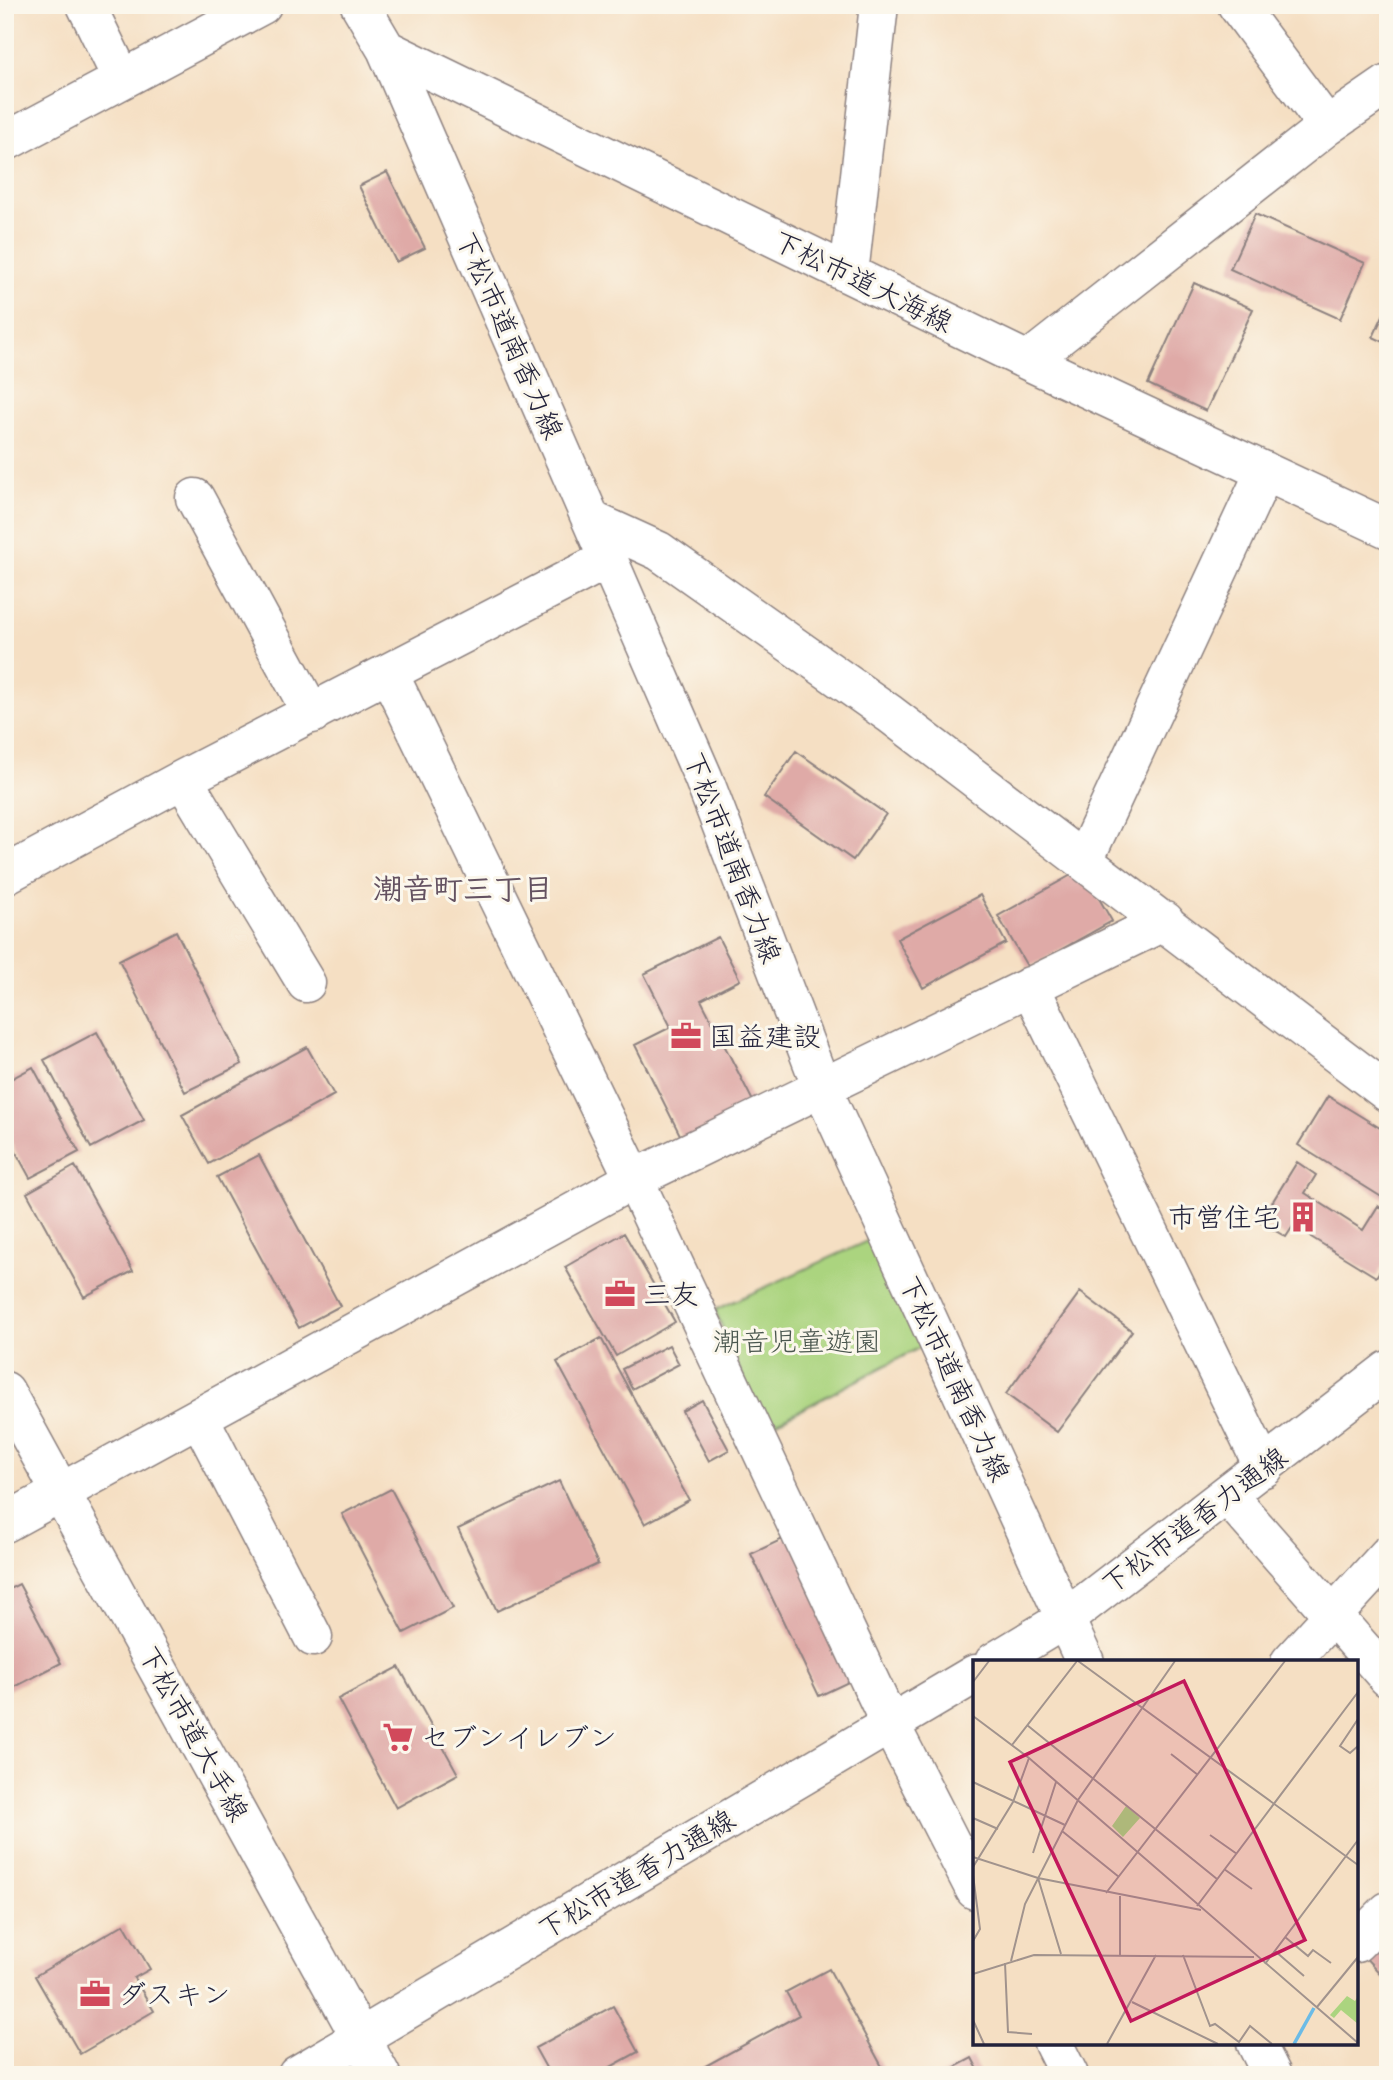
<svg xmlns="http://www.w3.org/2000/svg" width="1393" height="2080" viewBox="0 0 1393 2080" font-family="'Indie Flower','Klee One',sans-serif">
<rect width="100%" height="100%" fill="#fbf7ec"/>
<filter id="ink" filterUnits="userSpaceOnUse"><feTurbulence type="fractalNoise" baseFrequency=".0143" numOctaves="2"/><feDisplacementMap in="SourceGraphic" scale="14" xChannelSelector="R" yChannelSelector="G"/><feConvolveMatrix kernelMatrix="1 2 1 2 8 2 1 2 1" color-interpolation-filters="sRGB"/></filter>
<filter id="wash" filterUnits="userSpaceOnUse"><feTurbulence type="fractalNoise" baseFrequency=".00686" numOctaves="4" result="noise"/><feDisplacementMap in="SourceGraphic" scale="28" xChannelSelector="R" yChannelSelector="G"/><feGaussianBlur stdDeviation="1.57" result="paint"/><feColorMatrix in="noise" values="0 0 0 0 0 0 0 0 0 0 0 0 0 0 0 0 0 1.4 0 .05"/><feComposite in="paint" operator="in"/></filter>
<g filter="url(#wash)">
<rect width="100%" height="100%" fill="#f5dfc3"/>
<!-- green -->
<path fill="#abd47f" stroke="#667b5d" stroke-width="2" d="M878 1236 923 1346 764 1429 715 1310Z"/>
<g id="blocks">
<!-- building -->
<path fill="#dfaaa7" d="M387 172 425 248 396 262 359 186Z
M1255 214 1365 263 1340 319 1230 269Z
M1194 283 1253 309 1206 411 1148 384Z
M1388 305V344L1373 337Z
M796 751 886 814 853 860 764 797Z
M1082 869 1112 921 1028 968 998 916Z
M980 895 1006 943 923 988 897 939Z
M176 931 242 1064 185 1092 119 960Z
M718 937 740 980 701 1000 755 1105 683 1141 635 1045 671 1027 644 974Z
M97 1032 144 1120 91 1148 44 1060Z
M307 1047 334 1095 209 1164 182 1115Z
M33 1067 79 1152 30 1178 5 1132V1082Z
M1328 1096 1388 1133V1201L1298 1145Z
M259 1155 340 1306 299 1328 217 1177Z
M1297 1162 1316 1175 1305 1193 1363 1230 1378 1206 1388 1213V1258L1376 1277 1293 1226 1286 1237 1260 1222Z
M75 1166 133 1271 84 1297 27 1193Z
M624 1233 675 1322 616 1356 565 1267Z
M1080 1292 1132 1331 1057 1432 1006 1394Z
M601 1338 689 1500 645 1524 557 1362Z
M669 1345 679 1364 632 1389 622 1369Z
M702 1400 729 1450 709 1461 682 1411Z
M559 1481 598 1564 497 1611 458 1529Z
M391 1489 453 1608 404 1633 342 1514Z
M791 1535 859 1677 819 1696 751 1554Z
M19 1584 61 1663 5 1692V1591Z
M399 1667 458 1774 396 1808 338 1699Z
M124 1924 150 1969 134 1978 154 2011 80 2054 35 1976Z
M1388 1927V1982L1360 1952Z
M829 1969 886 2074 689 2075 799 2015 786 1992Z
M613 2006 638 2052 596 2075H550L535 2048Z
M972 2058 981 2075H940Z"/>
</g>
</g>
<g filter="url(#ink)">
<use href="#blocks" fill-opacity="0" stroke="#8c807f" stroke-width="2"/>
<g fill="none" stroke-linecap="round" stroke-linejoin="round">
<!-- minor casing -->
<g stroke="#8c807f" stroke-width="41">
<path id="minor" d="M86 5 122 79
M360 5 386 49 703 777 822 1088 1085 1662
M1237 5 1327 126
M386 49 1028 361 1388 529
M5 142 262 5
M849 274 879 5
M1028 361 1327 126 1388 84
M195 498 312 714
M591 520 659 551 890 714 1388 1093
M389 674 634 1179 890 1724 975 1890
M183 779 306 983
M1084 860 1265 471
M5 875 183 779 606 560
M1030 986 1264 1468
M199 1417 313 1637
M1227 1495 1388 1678
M5 1523 634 1179 1165 921
M1290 1662 1388 1555
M1356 1943 1388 1911
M1053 2043 1069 2075
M1256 2043 1272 2075"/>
</g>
<!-- tertiary casing -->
<g stroke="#8c807f" stroke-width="41">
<path id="tertiary" d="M5 1391 381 2075
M994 1662 1065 1619 1388 1370
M297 2075 975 1674"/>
</g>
<!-- minor -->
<use href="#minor" stroke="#fff" stroke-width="38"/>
<!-- tertiary -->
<use href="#tertiary" stroke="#fff" stroke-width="38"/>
</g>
</g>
<!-- icons -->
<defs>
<g id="office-bare" transform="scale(2.415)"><path d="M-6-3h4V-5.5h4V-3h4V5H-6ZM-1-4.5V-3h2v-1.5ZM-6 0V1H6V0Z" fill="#d1495b" stroke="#fbf7ec" stroke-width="2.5" paint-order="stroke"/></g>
<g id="building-bare" transform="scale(2.415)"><path d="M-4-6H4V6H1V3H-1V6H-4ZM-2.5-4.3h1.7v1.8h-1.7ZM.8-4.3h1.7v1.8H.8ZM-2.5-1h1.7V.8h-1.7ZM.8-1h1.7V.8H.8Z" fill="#d1495b" stroke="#fbf7ec" stroke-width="2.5" paint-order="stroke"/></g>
<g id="supermarket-bare" transform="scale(2.415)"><path d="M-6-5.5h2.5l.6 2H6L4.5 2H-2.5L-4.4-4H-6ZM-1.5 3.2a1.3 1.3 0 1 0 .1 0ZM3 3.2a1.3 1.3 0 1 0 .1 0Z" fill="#d1495b" stroke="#fbf7ec" stroke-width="2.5" paint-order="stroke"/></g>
</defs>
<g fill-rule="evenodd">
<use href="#office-bare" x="686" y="1036"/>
<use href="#building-bare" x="1303" y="1217"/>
<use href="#office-bare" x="620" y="1294"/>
<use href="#supermarket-bare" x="398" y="1737"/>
<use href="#office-bare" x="95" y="1994"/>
</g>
<g text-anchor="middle" stroke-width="6" stroke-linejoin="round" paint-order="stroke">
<!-- street labels -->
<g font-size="28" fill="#22223b" stroke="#fbf7ec">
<text transform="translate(863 281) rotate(26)" y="10">下松市道大海線</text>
<text transform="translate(510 335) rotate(66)" y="10">下松市道南香力線</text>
<text transform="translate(733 857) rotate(69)" y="10">下松市道南香力線</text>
<text transform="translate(955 1378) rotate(65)" y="10">下松市道南香力線</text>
<text transform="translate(1194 1520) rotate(-37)" y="10">下松市道香力通線</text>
<text transform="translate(194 1733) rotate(61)" y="10">下松市道大手線</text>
<text transform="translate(636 1874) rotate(-31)" y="10">下松市道香力通線</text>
</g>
<!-- poi labels -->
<g font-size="28" fill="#22223b" stroke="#fbf7ec" text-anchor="start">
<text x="709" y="1046">国益建設</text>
<text x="1280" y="1227" text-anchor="end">市営住宅</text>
<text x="643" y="1304">三友</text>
<text x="421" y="1747">セブンイレブン</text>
<text x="118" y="2004">ダスキン</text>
</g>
<!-- park labels -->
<g font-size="28" fill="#4b574f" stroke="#fbf7ec">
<text x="797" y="1351">潮音児童遊園</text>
</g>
<!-- neighbourhood labels -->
<g font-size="30" font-weight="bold" fill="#645261" stroke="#fbf7ec">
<text x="463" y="899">潮音町三丁目</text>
</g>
</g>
<!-- overview -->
<g transform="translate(973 1660)">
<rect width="385" height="385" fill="#f5dfc3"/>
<path d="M153 146 167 158 150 177 139 166ZM374 336 382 341 385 336V364L368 350 361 358 357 355Z" fill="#abd47f"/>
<path fill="none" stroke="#6bbbe6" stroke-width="3.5" d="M321 384 341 348"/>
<path fill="none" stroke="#a1938d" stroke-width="2" d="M105 1 385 205M0 22 16 1M0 56 56 98 385 383M385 59 367 86 377 93 385 86M54 65 244 219M39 85 104 1M198 94 225 115M0 122 92 165M0 158 25 169M89 171 146 217M237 175 264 194M60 193 83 122M0 197 65 218 228 250M0 207 40 142 56 98M251 209 279 229M0 215 7 269 0 281M65 218 88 294M133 233 312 1M147 236V295M224 246 385 32M312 277 335 296 340 290 358 303M302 291 331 316M210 295 237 366 242 364 266 382 277 366 299 384M38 301 52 244 105 140 202 1M32 303 35 372 59 374M292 304 385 180M0 314 61 295 281 297M159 342 245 384M344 347 385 297M0 360 11 384M134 384 183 295"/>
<path fill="#c2185b" fill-opacity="0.15" stroke="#c2185b" stroke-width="3.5" d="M211 21 332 280 158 361 37 102Z"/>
<rect width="385" height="385" fill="none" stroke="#22223b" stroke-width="3.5"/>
</g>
<!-- margin -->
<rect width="1393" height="2080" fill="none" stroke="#fbf7ec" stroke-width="28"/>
</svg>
